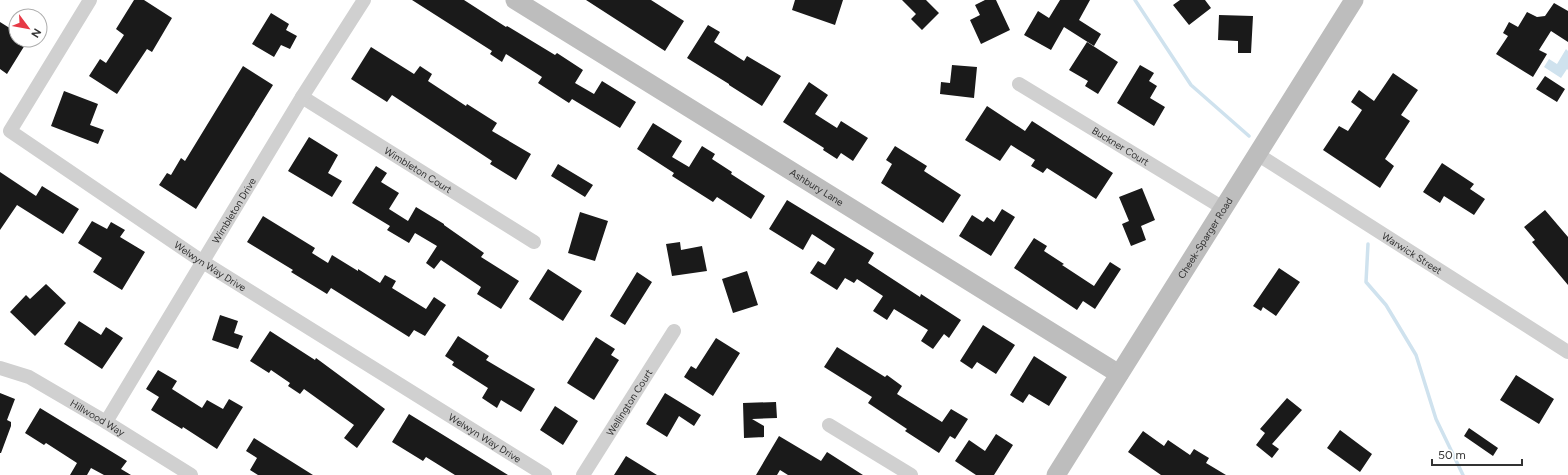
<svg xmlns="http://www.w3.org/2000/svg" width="1568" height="475" viewBox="0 0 1568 475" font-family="Figtree,sans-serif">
<rect width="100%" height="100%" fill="#fff"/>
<!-- water -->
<path fill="#cfe2ee" d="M1566 49 1568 51V70L1567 69 1561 78 1544 67 1549 59 1557 64Z"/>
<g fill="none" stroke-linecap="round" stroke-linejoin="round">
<!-- stream -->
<path stroke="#cfe2ee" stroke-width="3.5" d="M1135 0 1191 85 1249 136
M1368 244 1366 282 1386 305 1416 355 1436 419 1463 475"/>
</g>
<!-- building -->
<path fill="#1a1a1a" d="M134 0H144L172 18 152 52 147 49 117 94 89 76 100 59 106 63 124 35 116 29Z
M412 0H464L506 27 507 26 555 55 557 53 583 70 575 83 594 94 602 81 636 102 620 128 572 99 569 103 538 83 542 77 506 54 502 62 490 54 492 51Z
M586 0H651L684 21 665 51Z
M795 0H843L835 25 792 10Z
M902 0H926L939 13 922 30 911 19 916 14Z
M985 0H996L1010 30 981 44 970 20 980 15 975 5Z
M1060 0H1090L1079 20 1101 34 1094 46 1064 27 1051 50 1024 35 1038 11 1049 18Z
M1180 0H1205L1211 8 1189 25 1173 5Z
M1554 3 1568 11V42L1551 31 1539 50 1547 54 1533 77 1496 54 1508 36 1503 33 1509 22 1518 27 1527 12 1537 17 1545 16Z
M271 13 289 24 286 30 297 36 290 49 281 45 274 57 252 44Z
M1219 15 1253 16 1251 53H1238V41L1218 40Z
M0 22 16 32V40H28L7 74 0 69Z
M708 25 720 32 714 42 744 61 747 56 781 76 762 106 729 85V84L687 58Z
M1087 42 1118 62 1098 94 1085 86 1088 81 1069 70Z
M371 47 414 74 420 66 432 74 428 81 466 106 467 104 497 123 492 131 531 154 516 180 490 164 492 161 392 95 387 102 351 79Z
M952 65 977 67 974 98 940 94 941 82 950 83Z
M1140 65 1154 73 1149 81 1157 86 1150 98 1165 107 1154 126 1117 103Z
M243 66 273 85 196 209 159 185 167 173 171 175 181 158 185 161Z
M1393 73 1418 90 1401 115 1410 121 1385 159 1394 166 1380 188 1323 150 1339 126 1348 131 1362 110 1351 102 1359 90 1374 101Z
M1545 76 1565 89 1557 102 1536 89Z
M809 82 828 95 815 114 837 128 841 121 868 138 853 161 841 153 837 159 823 150 824 148 783 122Z
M64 91 98 104 90 125 104 130 98 144 51 126Z
M987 106 1025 131 1032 121 1113 173 1096 199 1047 168 1043 173 1031 166 1035 160 1011 145 1000 161 965 140Z
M653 123 682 141 672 157 689 167 702 146 715 154 712 159 732 172 731 174 765 196 751 219 717 197 713 202 672 176 674 173 637 149Z
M309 137 338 155 328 173 342 181 332 197 288 171Z
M895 146 927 166 924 171 961 195 943 223 881 183 892 164 886 160Z
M1442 163 1474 184 1470 189 1485 199 1474 215 1444 196 1440 203 1423 192Z
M558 164 593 185 585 197 551 176Z
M376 166 387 173 381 182 399 193 389 209 408 221 416 207 444 224V225L484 253 481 257 519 281 501 309 477 294 481 287 441 260 434 269 426 263 437 246 415 233 409 243 387 230 390 226 352 203Z
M0 172 36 196 42 186 79 209 63 234 17 205 0 230Z
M1142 188 1155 220 1141 226 1146 240 1131 246 1122 224 1129 221 1119 197Z
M787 200 874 253 868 263 920 297 921 294 961 320 949 338 944 334 933 349 921 341 928 330 894 309 887 320 873 311 883 296 857 279 854 283 845 278 837 290 810 273 818 261 825 265 835 249 812 234 803 250 769 229Z
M1002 209 1015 217 991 256 959 236 972 215 983 222 987 217 994 222Z
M1545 210 1568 237V285L1532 242 1535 240 1524 227Z
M580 212 608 221 595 261 568 253Z
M263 216 315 248 312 253 328 263 332 255 358 271V269L380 283 385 275 396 281 392 288 426 309 434 297 446 305 425 336 414 330 409 337 331 288 327 294 291 272 293 270 247 242Z
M92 221 107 229 111 222 125 230 120 237 145 252 122 290 93 272 102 258 78 243Z
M1034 238 1047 246 1044 251 1064 264 1062 265 1094 286 1110 262 1121 269 1095 309 1083 301 1077 310 1014 268Z
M680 242 681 250 702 246 707 271 672 276 666 244Z
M1279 268 1300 282 1276 316 1263 307 1261 311 1253 306Z
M548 269 582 291 563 321 529 299Z
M747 271 758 305 733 313 722 279Z
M637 272 652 282 625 325 610 316Z
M46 284 66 303 35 336 10 312 26 295 30 299Z
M220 315 238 321 234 333 243 336 238 349 212 340Z
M79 321 101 335 106 327 123 338 102 369 64 344Z
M983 325 1015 345 996 374 977 362 972 369 960 361Z
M270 331 315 360 316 358 385 409 357 448 344 438 354 425 304 389 300 394 288 386 290 383 271 370 269 373 250 361Z
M458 336 489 356 486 360 535 389 521 412 501 400 497 408 482 398 488 388 452 365 454 362 445 356Z
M596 337 615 349 611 355 619 360 594 400 567 383Z
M716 338 740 353 713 396 684 377 691 366 696 369Z
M837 347 885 377 887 375 902 386 897 394 942 422 951 409 968 419 955 439 950 436 939 453 905 431 907 429 868 403 872 397 824 367Z
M1034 356 1067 377 1049 406 1029 394 1023 403 1010 395Z
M158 370 177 381 172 389 202 408 207 400 223 409 229 399 243 407 217 449 183 427 182 429 151 410 159 397 146 389Z
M1516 375 1554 399 1539 424 1500 400Z
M0 393 15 399 7 420 11 422V426L1 453H0Z
M665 393 701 415 694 426 679 416 667 437 646 424Z
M1287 398 1302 410 1272 444 1279 449 1272 458 1256 445 1265 433 1260 429Z
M776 402 777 418 752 419 764 426V437L744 438 743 403Z
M555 406 578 421 563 445 540 430Z
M40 408 127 461 121 469 131 475H104L91 468 87 475H70L77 463 46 443 44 445 25 433Z
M409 414 440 433 508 475H455L426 457 423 461 392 442Z
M1469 428 1498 448 1493 456 1464 436Z
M1340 430 1372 454 1360 472 1327 448Z
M1143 431 1164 446 1168 440 1190 455 1194 449 1209 458 1206 463 1226 475H1161L1128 452Z
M996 434 1013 445 994 475H976L955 461 969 440 985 451Z
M779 436 821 461 827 452 863 475H788L780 470 777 475H756Z
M254 438 313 475H258L250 470 257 458 246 451Z
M626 456 657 475H614Z"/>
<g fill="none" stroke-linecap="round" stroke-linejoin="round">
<!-- street -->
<g stroke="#d0d0d0" stroke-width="14">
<path id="s1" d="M90 0 10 131 203 262 545 475"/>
<path id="s2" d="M1019 84 1223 208"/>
<path id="s3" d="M302 97 534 242"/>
<path id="s4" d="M1257 154 1568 352"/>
<path id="s5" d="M0 368 29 377 106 422 191 475"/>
<path id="s6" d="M106 422 302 97 364 0"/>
<path d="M829 425 911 475"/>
<path id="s7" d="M583 475 674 331"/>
</g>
<!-- secondary -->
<g stroke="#bdbdbd" stroke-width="19">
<path id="s8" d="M515 0 1119 374"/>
<path id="s9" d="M1056 475 1354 0"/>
</g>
</g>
<g text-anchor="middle" stroke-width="4" stroke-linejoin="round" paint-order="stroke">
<!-- street labels -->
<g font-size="10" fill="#333" stroke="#fff">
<text dy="4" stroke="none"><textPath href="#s2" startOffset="119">Buckner Court</textPath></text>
<text dy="4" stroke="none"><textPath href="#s3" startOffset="137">Wimbleton Court</textPath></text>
<text dy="4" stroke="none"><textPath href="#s8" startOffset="355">Ashbury Lane</textPath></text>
<text dy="4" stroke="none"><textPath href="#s6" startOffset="247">Wimbleton Drive</textPath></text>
<text dy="4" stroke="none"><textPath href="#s9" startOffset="280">Cheek-Sparger Road</textPath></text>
<text dy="4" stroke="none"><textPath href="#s4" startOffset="184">Warwick Street</textPath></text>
<text dy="4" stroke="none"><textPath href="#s1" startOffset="395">Welwyn Way Drive</textPath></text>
<text dy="4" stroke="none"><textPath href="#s7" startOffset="86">Wellington Court</textPath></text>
<text dy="4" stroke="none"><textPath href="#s5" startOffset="110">Hillwood Way</textPath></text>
<text dy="4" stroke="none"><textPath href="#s1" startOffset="719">Welwyn Way Drive</textPath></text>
</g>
</g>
<!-- north arrow -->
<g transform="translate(28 28) rotate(122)"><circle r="19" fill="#ffffff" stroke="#adadad"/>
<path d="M0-3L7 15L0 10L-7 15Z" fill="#e63946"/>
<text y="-6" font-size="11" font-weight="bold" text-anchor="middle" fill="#333333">N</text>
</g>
<!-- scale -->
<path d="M1432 459v6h90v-6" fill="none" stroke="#333333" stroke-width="2"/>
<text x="1438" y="459" font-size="12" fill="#333333" stroke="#ffffff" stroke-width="3" paint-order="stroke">50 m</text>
</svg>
